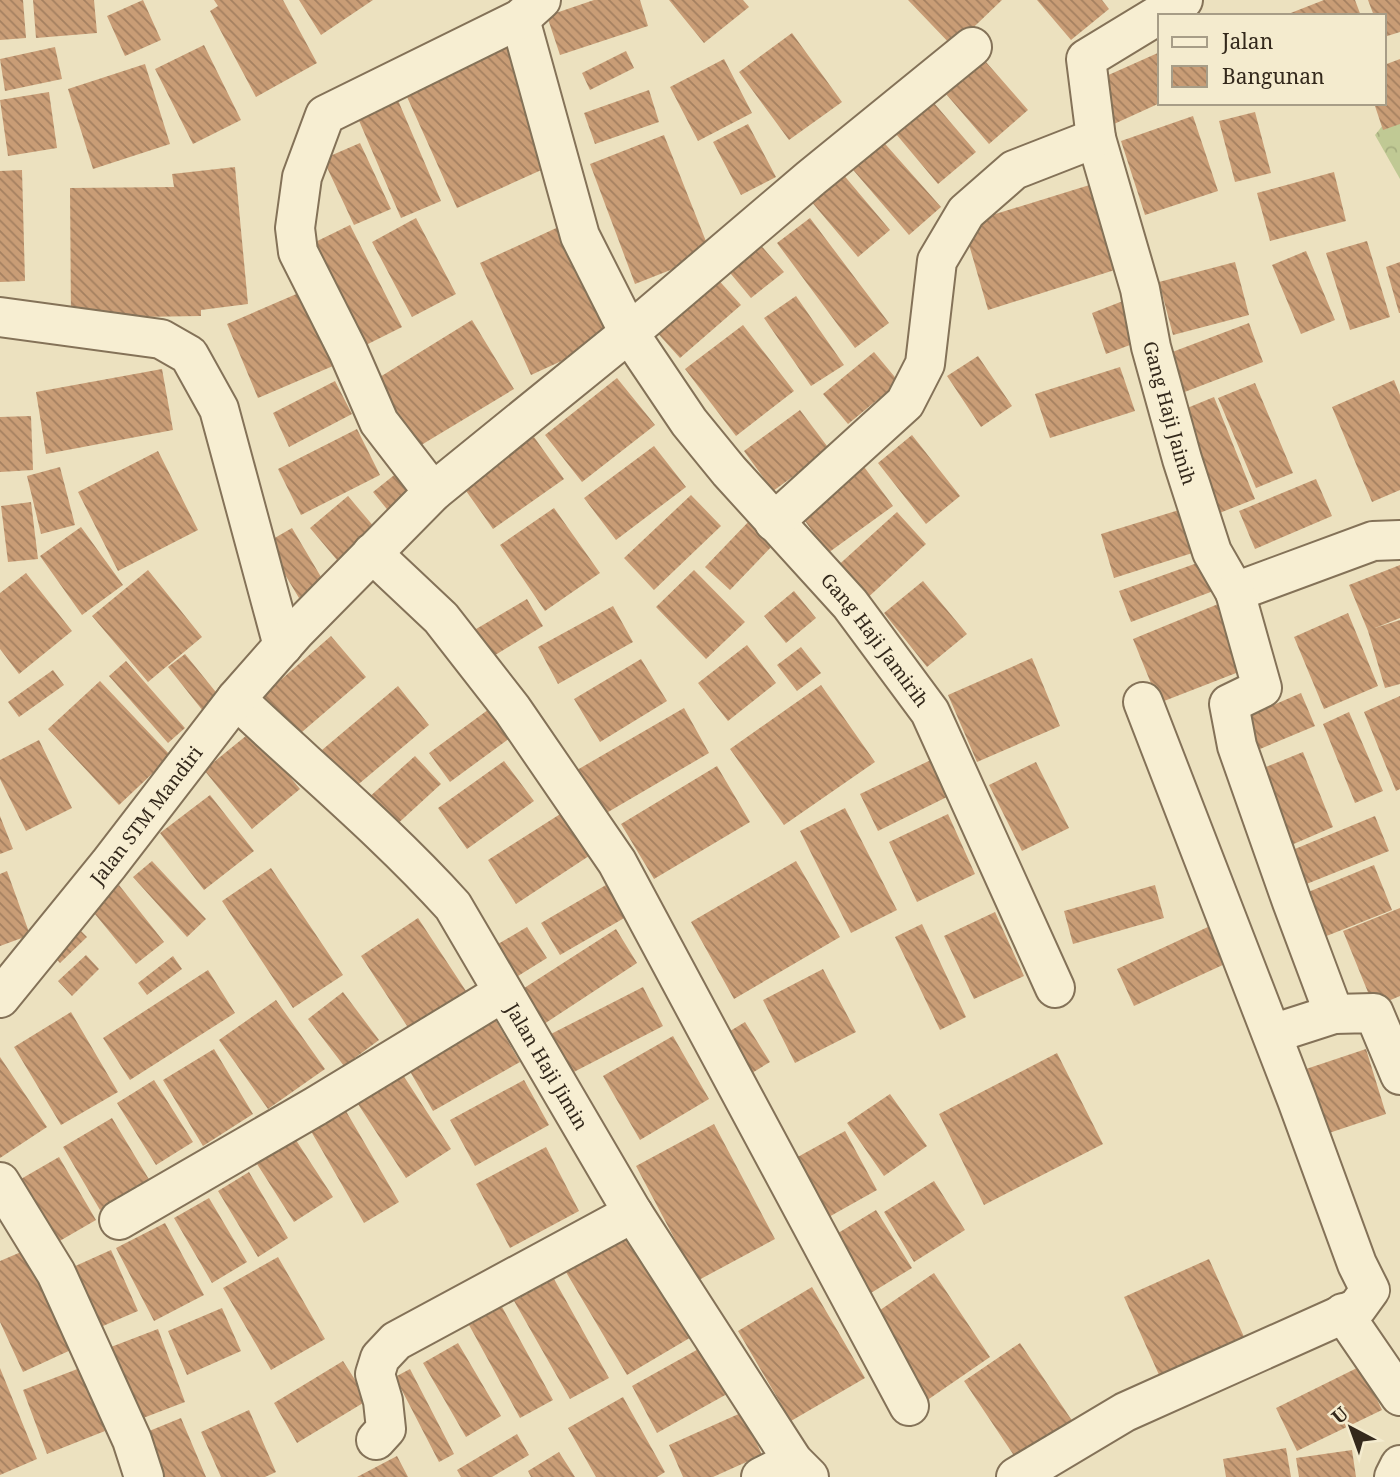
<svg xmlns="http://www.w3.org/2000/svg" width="1400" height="1477" viewBox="0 0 1400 1477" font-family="'Noto Serif',serif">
<defs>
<pattern id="forest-crowns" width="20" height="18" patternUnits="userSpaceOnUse" patternTransform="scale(1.75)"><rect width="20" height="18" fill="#c0c994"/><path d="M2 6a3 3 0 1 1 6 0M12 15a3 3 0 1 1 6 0" fill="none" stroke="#a6ad7f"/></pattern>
<pattern id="building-back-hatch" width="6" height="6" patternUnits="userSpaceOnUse" patternTransform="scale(1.75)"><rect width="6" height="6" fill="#c99d76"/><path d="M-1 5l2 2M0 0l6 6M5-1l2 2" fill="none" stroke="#a48060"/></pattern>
</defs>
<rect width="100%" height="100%" fill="#ece1bf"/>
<!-- forest -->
<path fill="url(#forest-crowns)" d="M1400 104V179L1375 135Z"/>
<!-- building -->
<path fill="url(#building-back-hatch)" d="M0 0H23L26 38 0 40Z
M33 0H94L97 33 36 38Z
M143 0 161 40 125 56 107 16Z
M214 0H283L317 63 256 97 210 11 218 6Z
M299 0H373L321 35Z
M594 0H640L648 26 560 55 547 16Z
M669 0H743L749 7 704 43Z
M908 0H1002L953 47Z
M1037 0H1102L1109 9 1071 40Z
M1324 0H1355L1361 16H1283Z
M1368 0H1400V32L1384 37V16H1374Z
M792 33 842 102 789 140 739 72Z
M504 43 557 163 457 208 403 88Z
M204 45 241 120 193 144 155 69Z
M55 47 62 79 5 91 0 59Z
M626 51 634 68 590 90 582 73Z
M1160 52V103L1114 124 1095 81Z
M979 54 1028 110 989 144 940 87Z
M724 59 752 113 698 141 670 87Z
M1400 59V124L1383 130 1374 103H1384V65Z
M145 64 170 144 93 169 68 89Z
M649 90 659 122 595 144 584 113Z
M394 91 441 201 401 218 354 109Z
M49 92 57 148 8 156 0 100Z
M928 96 976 152 938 184 891 128Z
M1255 112 1271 173 1235 182 1219 121Z
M1193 116 1218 191 1145 215 1121 141Z
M748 124 776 177 741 195 713 142Z
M664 135 711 254 635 284 590 164Z
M879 137 941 207 909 235 848 164Z
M360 143 391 209 354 225 323 159Z
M235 167 248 304 201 310V316L71 318 70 188 174 187 172 174Z
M22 170 25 281 0 282V171Z
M1334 172 1346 221 1270 241 1257 193Z
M842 173 890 230 858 257 810 200Z
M1096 183 1121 268 988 310 963 224Z
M416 218 456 294 412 317 372 242Z
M810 218 889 323 855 348 777 243Z
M565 224 616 336 531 375 480 263Z
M350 225 402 327 352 352 301 249Z
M1367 241 1390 317 1350 330 1326 253Z
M758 242 784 272 751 298 726 268Z
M1306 251 1335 320 1301 334 1272 265Z
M1235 262 1249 315 1173 335 1159 282Z
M1400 262V313H1399L1386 267Z
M714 275 741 305 680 358 653 328Z
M308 289 340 363 258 398 227 324Z
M796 296 844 365 811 386 764 318Z
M1123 301 1138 342 1106 354 1092 313Z
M472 320 514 389 408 453 367 385Z
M1249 323 1263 362 1182 393 1167 354Z
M743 325 794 391 736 436 685 369Z
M874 352 899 382 848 424 823 394Z
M978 356 1012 406 981 427 947 376Z
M1120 367 1135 411 1050 438 1035 394Z
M162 369 173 430 46 454 36 392Z
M617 378 655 425 582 482 545 435Z
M1394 380 1400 395V490L1372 502 1332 407Z
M335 381 352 414 289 447 273 413Z
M1255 383 1293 473 1256 488 1218 398Z
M1214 397 1255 499 1217 514 1175 413Z
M800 410 830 450 773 491 744 451Z
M31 416 33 470 0 472V417Z
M357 429 380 475 301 515 278 469Z
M912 435 960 496 926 524 878 463Z
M534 437 564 479 493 529 464 488Z
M654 446 686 487 616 540 584 498Z
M158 451 198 530 118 571 78 492Z
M859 460 893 506 828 553 795 507Z
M60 467 75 525 41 534 27 476Z
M403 468 420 488 390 513 373 492Z
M1316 479 1332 516 1255 549 1239 511Z
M691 495 721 526 654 590 624 558Z
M348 496 375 528 337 560 310 528Z
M31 502 38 559 8 562 1 506Z
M1192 506 1205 549 1114 578 1101 534Z
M554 508 600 573 545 611 500 545Z
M897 512 926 544 863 602 833 570Z
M752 518 776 542 730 590 705 567Z
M81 527 123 585 82 615 40 556Z
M292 528 324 582 299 598 266 543Z
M1214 557 1224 587 1131 622 1119 591Z
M1400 565V618L1375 628 1400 620V684L1385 688 1368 631 1349 585Z
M148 570 202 637 148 682 92 616Z
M694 570 745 622 706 659 656 607Z
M26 573 72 631 19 674 0 649V593Z
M923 581 967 634 927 667 884 613Z
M794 591 816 618 786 643 764 616Z
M527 599 543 626 487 660 471 632Z
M1223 602 1249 668 1159 703 1133 639Z
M613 606 633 642 558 684 538 647Z
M1348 613 1378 686 1324 709 1294 637Z
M331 636 366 677 295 738 260 698Z
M747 645 776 683 728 721 698 683Z
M801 647 821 673 797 691 777 665Z
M185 654 228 707 211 721 168 667Z
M1032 658 1060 726 977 762 948 695Z
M641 659 667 701 600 742 574 699Z
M126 661 185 728 168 743 109 676Z
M53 670 64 685 19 717 8 702Z
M100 681 171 756 119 805 48 729Z
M821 685 875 762 784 825 730 749Z
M398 686 429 725 354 788 322 750Z
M1301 693 1315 726 1248 754 1235 722Z
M1400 696V789L1396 791 1364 712Z
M496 704 518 732 450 782 429 753Z
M684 708 709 753 603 815 577 770Z
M1349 712 1383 791 1355 803 1323 724Z
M252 731 300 789 252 829 204 770Z
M39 740 72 808 26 831 0 779V760Z
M1303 752 1333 827 1282 849 1251 773Z
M415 756 441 784 393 828 367 799Z
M935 758 953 794 878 831 860 794Z
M504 761 534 801 467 849 438 808Z
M1036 762 1069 828 1022 851 989 785Z
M717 766 750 822 654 879 621 824Z
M210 795 254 851 204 890 160 833Z
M845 808 897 910 851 933 800 831Z
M565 811 592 854 516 904 488 860Z
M948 814 975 874 917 902 889 842Z
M0 816 13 849 0 854Z
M1375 816 1389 851 1304 885 1290 851Z
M152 861 206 919 187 937 133 877Z
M796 861 840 937 734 999 691 922Z
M1374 865 1392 910 1319 939 1301 895Z
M271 868 343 975 293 1008 222 901Z
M7 871 30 935 0 946V874Z
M119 885 164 942 136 964 90 908Z
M606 885 626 917 560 955 541 923Z
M1155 885 1164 918 1073 944 1064 911Z
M1400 908V996L1374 1007 1343 931Z
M995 912 1024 976 974 999 944 936Z
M418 918 466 991 409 1029 361 956Z
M922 924 966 1017 940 1030 895 937Z
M1210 926 1227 963 1134 1006 1117 969Z
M527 927 547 958 518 976 498 944Z
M78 928 87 937 60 963 51 953Z
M616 929 637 963 541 1026 518 992Z
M86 955 99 969 72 996 58 981Z
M173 956 182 969 147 995 138 983Z
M823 969 856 1032 795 1063 763 1000Z
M208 970 235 1013 130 1080 103 1038Z
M643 987 663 1026 568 1075 549 1035Z
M343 992 379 1040 344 1066 308 1019Z
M276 1000 325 1069 268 1109 219 1040Z
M488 1007 520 1062 433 1111 401 1056Z
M71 1012 118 1092 61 1125 14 1047Z
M745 1022 770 1062 742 1079 717 1039Z
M673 1036 709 1099 640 1140 603 1076Z
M214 1049 253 1114 203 1146 163 1080Z
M1366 1049 1386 1114 1326 1134 1306 1069Z
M1057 1053 1103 1144 984 1205 939 1114Z
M0 1057 47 1127 0 1158Z
M401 1072 451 1149 406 1178 356 1101Z
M154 1080 193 1142 156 1165 117 1103Z
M524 1080 549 1125 475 1166 450 1120Z
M890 1094 927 1146 884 1176 847 1123Z
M343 1106 399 1202 364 1223 308 1126Z
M112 1118 150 1181 100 1210 63 1147Z
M714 1124 775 1239 697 1281 636 1166Z
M290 1131 333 1197 294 1222 252 1156Z
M845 1131 877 1190 827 1218 794 1159Z
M546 1147 579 1211 510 1248 476 1184Z
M59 1157 96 1220 51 1246 14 1183Z
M249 1172 288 1238 258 1257 218 1191Z
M934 1181 965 1230 914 1262 884 1212Z
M209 1198 247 1262 212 1283 174 1218Z
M876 1210 912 1268 861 1299 825 1241Z
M626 1222 693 1336 627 1375 560 1262Z
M165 1223 204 1295 154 1321 116 1248Z
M28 1249 73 1349 23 1372 0 1322V1261Z
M111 1250 138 1311 89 1332 62 1272Z
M278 1257 325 1339 271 1370 223 1288Z
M1209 1259 1245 1339 1160 1377 1124 1297Z
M934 1273 990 1357 926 1401 870 1317Z
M554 1279 609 1378 570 1399 514 1301Z
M812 1287 865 1378 791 1421 738 1331Z
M502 1307 553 1400 520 1418 469 1325Z
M222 1308 241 1351 187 1375 168 1331Z
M158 1329 185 1402 130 1423 103 1350Z
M458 1343 501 1416 466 1437 423 1363Z
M1020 1343 1075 1425 1019 1463 964 1381Z
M702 1347 727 1394 657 1433 632 1386Z
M343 1361 368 1400 297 1443 274 1403Z
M1361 1366 1382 1410 1297 1451 1276 1408Z
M0 1368 37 1459 0 1475Z
M80 1368 105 1431 47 1454 23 1390Z
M410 1369 454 1454 439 1462 395 1377Z
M623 1397 665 1472 657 1477H596L568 1428Z
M249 1410 276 1472 265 1477H221L201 1432Z
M743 1412 762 1455 713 1477H683L669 1445Z
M181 1418 206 1477H153L137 1436Z
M517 1434 529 1455 492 1477H461L457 1470Z
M1286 1448 1291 1477H1226L1223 1459Z
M1352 1450 1356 1477H1299L1296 1458Z
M559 1452 575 1477H531L528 1471Z
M397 1456 408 1477H357Z"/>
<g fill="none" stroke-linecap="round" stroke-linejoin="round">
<!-- street casing -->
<g stroke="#847258" stroke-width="42">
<g id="street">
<path id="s1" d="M1183 0 1086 59 1096 138 1140 289 1151 347 1182 459 1212 552 1235 592 1373 541 1400 540"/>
<path id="s2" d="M520 19 580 236 629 333 689 422 729 471 850 604 930 712 1055 988"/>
<path d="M0 317 161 339 189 355 219 409 283 646"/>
<path d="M433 492 379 422 348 351 298 252 295 228 302 177 325 115 520 19 541 0"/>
<path d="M774 522 905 403 925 364 937 261 966 212 1014 170 1096 138"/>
<path d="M372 553 441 618 512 709 617 862 909 1406"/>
<path d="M1235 592 1262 688 1229 704 1237 746 1292 902 1334 1014"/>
<path id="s3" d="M236 699C309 768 386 832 453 906L633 1213 793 1461 809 1477"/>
<path id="s4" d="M0 998 109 864 236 699 295 632 433 492 629 333 811 178 972 47"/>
<path d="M1272 1034 1334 1014 1374 1013 1400 1075"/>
<path d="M0 1182 56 1273 132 1440 144 1477"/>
<path d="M119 1220 316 1106 502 993"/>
<path d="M1343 1313 1400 1396"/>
<path d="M376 1440 386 1429 383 1401 375 1374 380 1358 396 1341 633 1213"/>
<path d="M761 1477 793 1461"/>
<path d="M1016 1477 1125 1412 1357 1308 1370 1290 1357 1264 1297 1100 1143 702"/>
<path d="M1394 1477 1400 1465"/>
</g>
</g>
<!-- street -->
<use href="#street" stroke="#f7eed2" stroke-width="38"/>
</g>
<g text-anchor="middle" stroke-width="7" stroke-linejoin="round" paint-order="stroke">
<!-- street labels -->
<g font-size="19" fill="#34291c" stroke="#f4ebce">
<text dy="7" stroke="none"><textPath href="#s1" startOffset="478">Gang Haji Jainih</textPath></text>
<text dy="7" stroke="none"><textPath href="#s2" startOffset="728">Gang Haji Jamirih</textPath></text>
<text dy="7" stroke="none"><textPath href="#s4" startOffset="234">Jalan STM Mandiri</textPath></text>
<text dy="7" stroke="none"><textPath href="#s3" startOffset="486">Jalan Haji Jimin</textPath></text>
</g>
</g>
<!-- legend -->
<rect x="1158" y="14" width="228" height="91" fill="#f4ebce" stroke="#a79d87" stroke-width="2"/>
<rect x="1172" y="37" width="35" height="10" fill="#f7eed2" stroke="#a79d87" stroke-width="2"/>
<text x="1222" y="49" font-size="21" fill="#34291c">Jalan</text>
<rect x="1172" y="66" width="35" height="21" fill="url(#building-back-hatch)" stroke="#a79d87" stroke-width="2"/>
<text x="1222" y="84" font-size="21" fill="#34291c">Bangunan</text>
<!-- north arrow -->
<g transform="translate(1351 1428) rotate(319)" stroke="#f4ebce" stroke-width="5" paint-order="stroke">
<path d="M0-5L12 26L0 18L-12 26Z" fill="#34291c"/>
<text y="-10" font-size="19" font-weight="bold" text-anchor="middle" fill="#34291c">U</text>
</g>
</svg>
